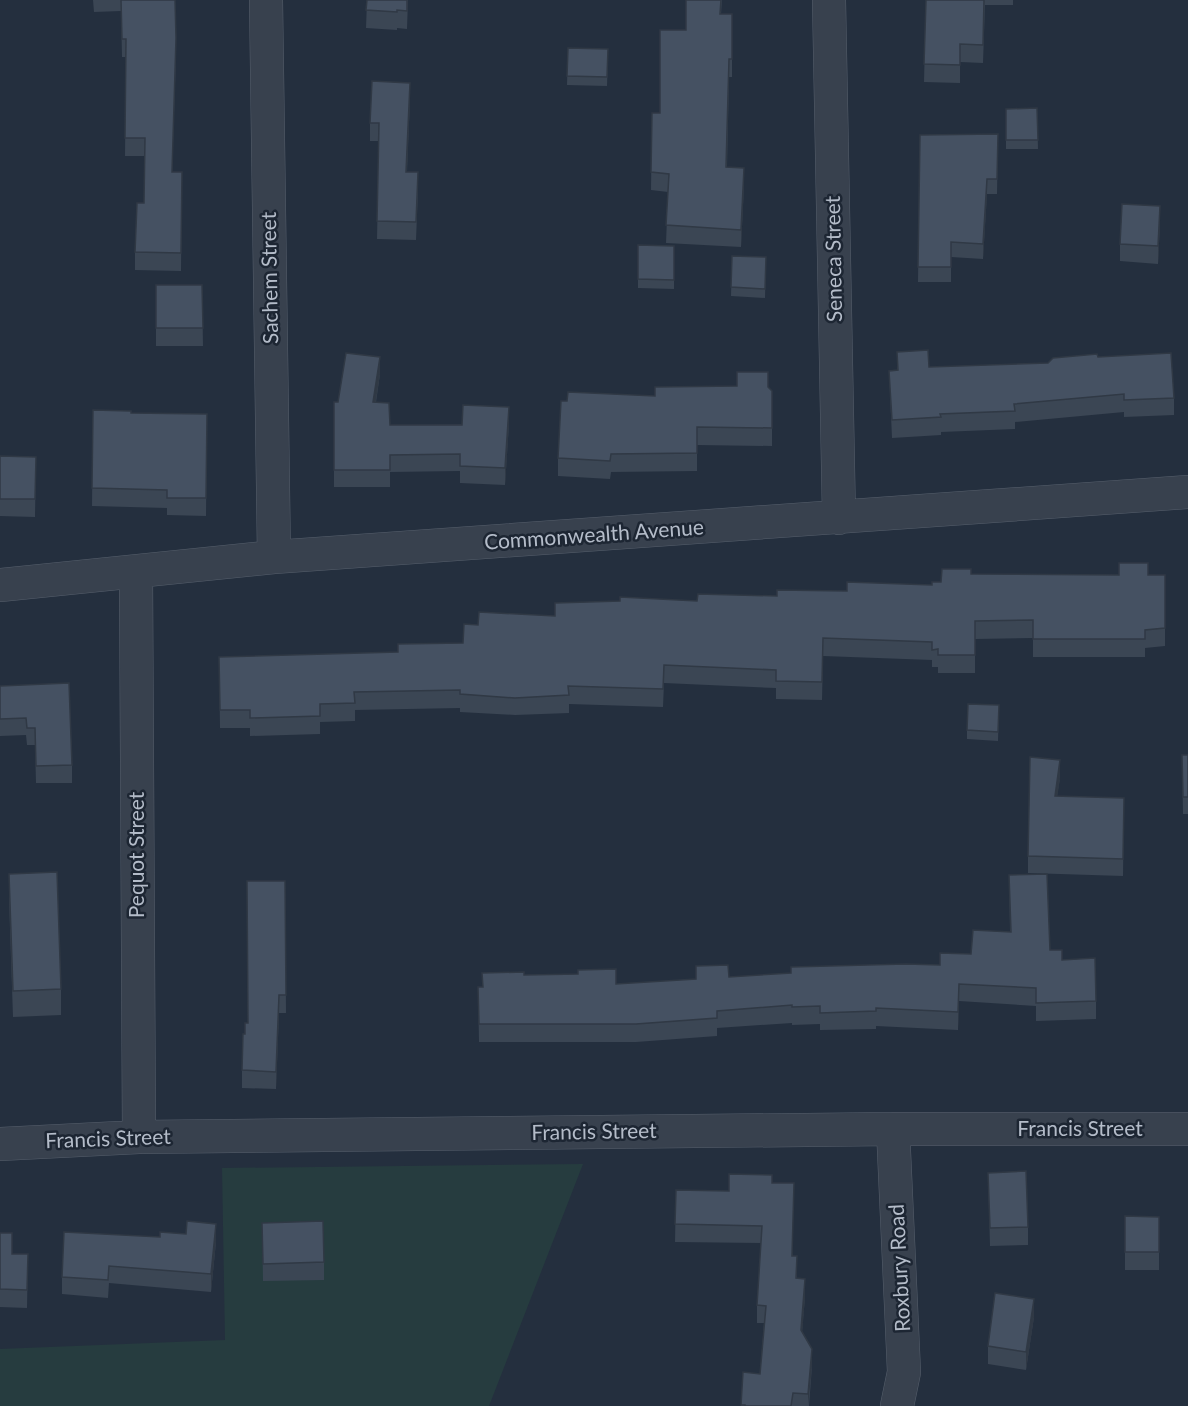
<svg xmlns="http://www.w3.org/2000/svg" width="1188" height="1406" viewBox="0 0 1188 1406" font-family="Lato,sans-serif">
<rect width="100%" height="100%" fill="#242f3e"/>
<!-- green -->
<path fill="#263c3f" d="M583 1164 489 1406H0V1349L225 1340 222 1168Z"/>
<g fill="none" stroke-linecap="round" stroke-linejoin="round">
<!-- street casing -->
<g stroke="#565f6c" stroke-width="34">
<path id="street" d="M266 0 274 557
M829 0 839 518
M136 573 139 1137
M0 585 274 557 1188 492
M893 1129 904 1372 897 1406
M0 1144 139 1137 893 1129H1188"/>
</g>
<!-- street -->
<use href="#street" stroke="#38414e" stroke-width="33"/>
</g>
<!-- wall -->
<path fill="#3b4654" d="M93 0H175L176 56 172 172H182L181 271 135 270V252L144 203 145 156H125L126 57H122L121 11 94 12Z
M367 0H408L407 29 397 28V30L366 28Z
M686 0H722L721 14H732V77H729L727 167 744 186 741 247 666 243 668 192 651 190 652 113H660L686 30Z
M926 0H1013V5H985L983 63 960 62V83L924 82Z
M568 48 608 58 607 86 567 85Z
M410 101 407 172 418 190 416 240 377 239 379 141H370V123Z
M1037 108 1038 149H1006V109Z
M998 134 997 194H987L983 259 951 257V282H918L920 135Z
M1160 224 1158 264 1120 261V244Z
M638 245 674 246V289L638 288Z
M732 256 766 257 765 298 731 296Z
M156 285H202L203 346H156Z
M897 352 929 367 1048 363 1098 357 1174 398V415L1124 417V412L1015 422V429L941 432V435L892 438 889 371 897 370Z
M380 374 376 402 390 425 509 424 505 485 460 483V471L390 472V487H334V402H338Z
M768 387 772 391V446L697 445V471L611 472 610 479 558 476V458Z
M93 410 131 413 207 414 206 516 167 515V508L92 506Z
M0 456 36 457 35 517 0 516Z
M971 574 1165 575V646L1145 648V657H1033V638L975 639V673H938V667H932V660L823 656 822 700 776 699V688L664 683 663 707 569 704V713L515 715 460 712V708L355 710V721L320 722V734L250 736V728H220L219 657 398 652 463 643 478 625 555 616V603L697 601 777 596 932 585Z
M0 686 72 765V783H36L35 745H27L26 735 0 736Z
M999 705 998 741 967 739V730Z
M1182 755H1188V814H1183Z
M1060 778 1057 796 1124 798 1123 876 1028 873V856Z
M9 874 61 989V1015L13 1017 9 900Z
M1009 875 1050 950 1062 960 1096 1001V1019L1036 1021V1006L959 1001 958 1030 876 1026V1029L820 1030V1024L792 1025V1023L717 1028V1036L636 1042H479L478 987H482L524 975 616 984 696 979V966L729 977 940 965 971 954 1010 932Z
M285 881 286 1013H279L276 1089 242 1088V1070L245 1034Z
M988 1173 1028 1227V1245L990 1246Z
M772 1183 793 1256 797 1278 805 1297 802 1332 812 1366 809 1406H741L743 1372 760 1374 764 1323H757V1305L761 1243 675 1242 676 1190 729 1191Z
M1125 1216 1159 1217V1270H1125Z
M262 1223 324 1262V1280L263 1281Z
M0 1233 12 1254H28L27 1308 0 1307Z
M216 1242 211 1292 109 1283 108 1298 62 1294V1277Z
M1034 1317 1026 1370 988 1364V1346Z"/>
<!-- shaded-wall -->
<path fill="#303945" d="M410 83V101L406 190V172Z
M744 168V186L741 247V230Z
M987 179V194L983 259V244Z
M1160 206V224L1158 264V246Z
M380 357V374L373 419V402Z
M509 407V424L505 485V468Z
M1060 760V778L1055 813V796Z
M959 984V1001L958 1030V1012Z
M279 995V1013L276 1089V1072Z
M216 1224V1242L211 1292V1274Z
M805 1279V1297L801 1348V1330Z
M1034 1299V1317L1026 1370V1352Z
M812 1349V1366L808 1406V1394Z"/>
<!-- building -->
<path fill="#455162" stroke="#303945" stroke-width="1.5" d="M121 0H175L176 38 172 172H182L181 253 135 252 137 203H144L145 138H125L126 39H122Z
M367 0H407V11L397 10V12L366 10Z
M686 0H721L720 14H732V59H729L726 167 744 168 741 230 666 225 669 174 651 172 652 113H660V30H686Z
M926 0H984L983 45 960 44V65L924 64Z
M568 48 608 49 607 77 567 76Z
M372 81 410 83 406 172H418L416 222 377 221 379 123H370Z
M1037 108 1038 140H1006V109Z
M998 134 997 179H987L983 244 951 242V267H918L920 135Z
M1122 204 1160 206 1158 246 1120 244Z
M638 245 674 246V280L638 279Z
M732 256 766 257 765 289 731 287Z
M156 285H202L203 328H156Z
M928 350 929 367 1048 363 1053 358 1097 354 1098 357 1171 353 1174 398 1124 400V394L1014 404 1015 411 940 414 941 417 892 420 889 371 898 370 897 352Z
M346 353 380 357 373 402 389 403 390 425H462L463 405 509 407 505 468 460 466V454L390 455V470H334V402H338Z
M737 372H768V387L772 391V428L697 427V453L611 454 610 461 558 458 561 401H567L568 392 655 396V387L737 386Z
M93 410 131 411V413L207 414 206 498H167V490L92 488Z
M0 456 36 457 35 499H0Z
M1119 563H1148V575H1165V628L1145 630V639H1033V620L975 621V655H938V649L932 650V642L823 638 822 682 776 681V670L664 665 663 689 568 686 569 695 515 698 460 694V690L354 692 355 703 320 704V716L250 718V710H220L219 657 398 652V644L463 643 464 624 478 625 479 612 555 616V603L620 601V597L697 601 698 594 777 596V590L847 591V582L932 585V582H941L942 569H971V574L1119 575Z
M69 683 72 765 36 766 35 728H27L26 718 0 719V686Z
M968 704 999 705 998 732 967 730Z
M1182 755H1188V797H1183Z
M1030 757 1060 760 1055 796 1124 798 1123 859 1028 856Z
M57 872 61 989 13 991 9 874Z
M1047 874 1050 950H1062V960L1095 958 1096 1001 1036 1003V988L959 984 958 1012 876 1008V1011L820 1013V1006L792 1007V1005L717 1011V1018L636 1024H479L478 987H483L482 973 524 972V975L578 974V970L616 969V984L696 979V966L728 965 729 977 791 973V967L906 964 940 965V953L971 954 973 930 1011 932 1009 875Z
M247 881H285L286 995H279L276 1072 242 1070 243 1034H245V1023H248Z
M1026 1171 1028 1227 990 1228 988 1173Z
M729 1174 772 1175V1183H794L792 1256H797L796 1278 805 1279 801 1330 812 1349 808 1394 793 1393 791 1406H745V1405H741L743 1372 760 1374 766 1306 757 1305 762 1226 675 1224 676 1190 729 1191Z
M1125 1216 1159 1217V1252H1125Z
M187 1221 216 1224 211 1274 109 1266 108 1280 62 1277 64 1232 160 1237V1232L186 1234Z
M323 1221 324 1262 263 1264 262 1223Z
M0 1233H12V1254H28L27 1290 0 1289Z
M995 1293 1034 1299 1026 1352 988 1346Z"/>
<g text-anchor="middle" stroke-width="5" stroke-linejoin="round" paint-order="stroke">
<!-- street labels -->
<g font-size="21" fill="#b4bcc9" stroke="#1d2633">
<text transform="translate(834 259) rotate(-91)" y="7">Seneca Street</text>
<text transform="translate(270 278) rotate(-91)" y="7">Sachem Street</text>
<text transform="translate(594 535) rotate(-4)" y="7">Commonwealth Avenue</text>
<text transform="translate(137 855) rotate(-90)" y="7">Pequot Street</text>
<text x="1080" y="1136">Francis Street</text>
<text transform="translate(594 1132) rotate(-1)" y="7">Francis Street</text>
<text transform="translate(108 1139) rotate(-2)" y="7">Francis Street</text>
<text transform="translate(900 1268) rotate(-93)" y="7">Roxbury Road</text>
</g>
</g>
</svg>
